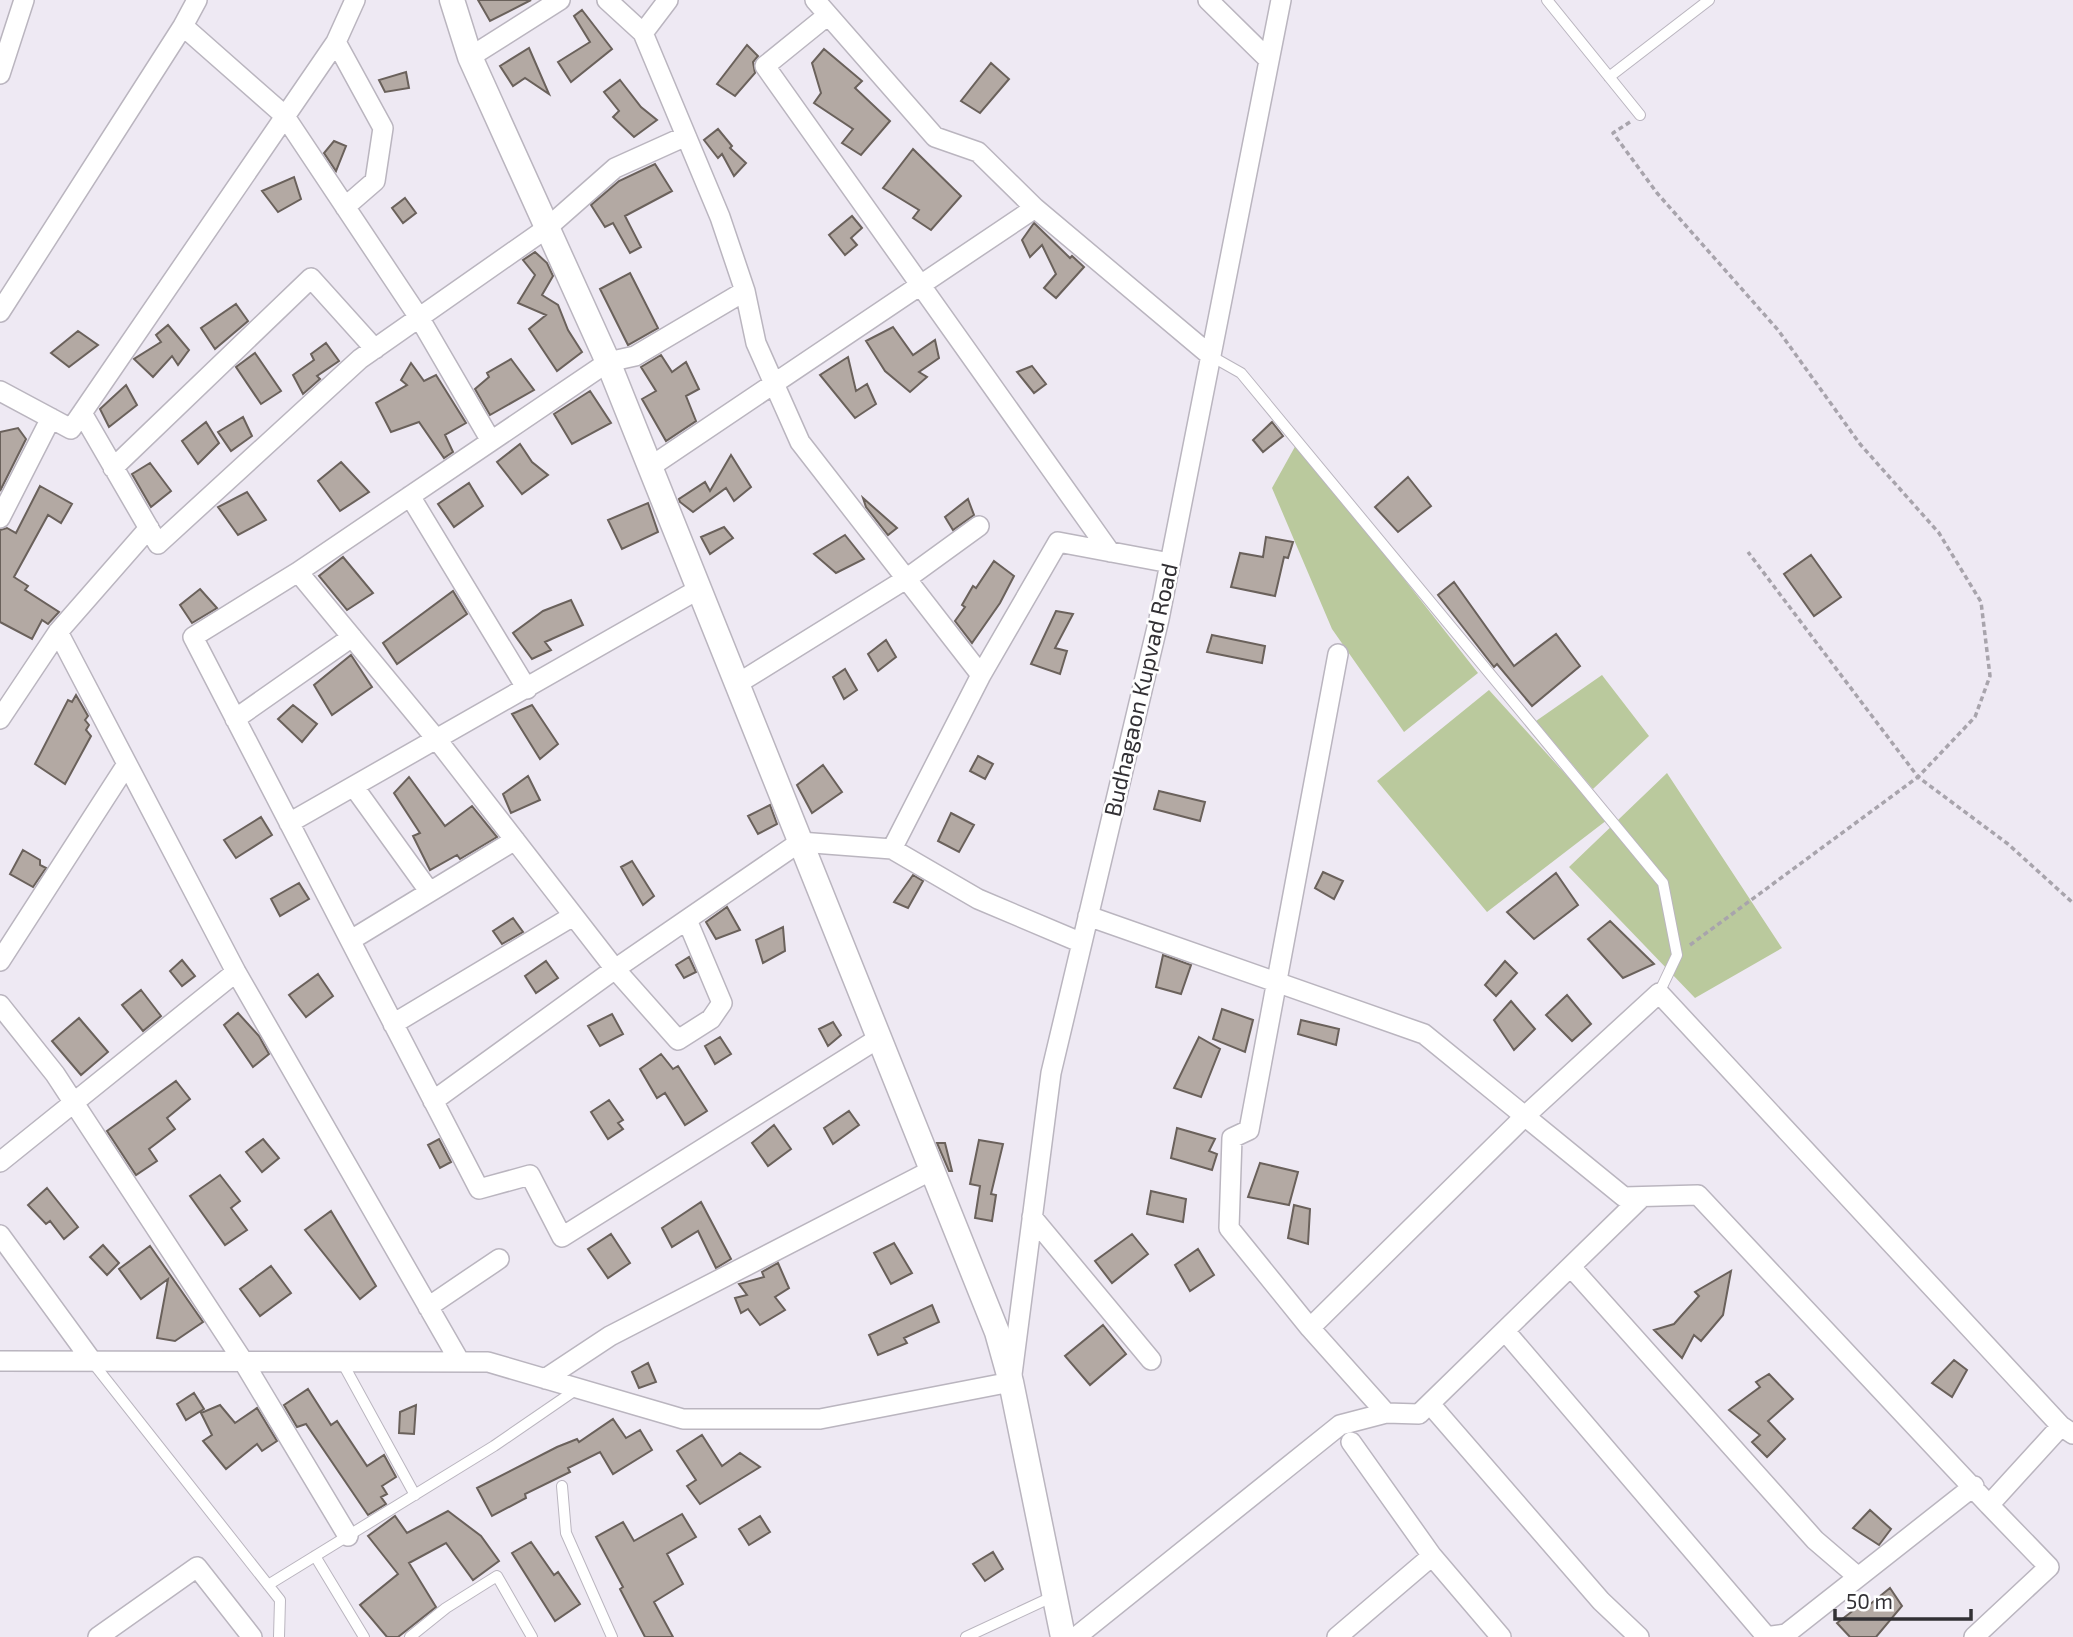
<svg xmlns="http://www.w3.org/2000/svg" width="2073" height="1637" viewBox="0 0 2073 1637" font-family="'Exo 2',sans-serif">
<rect width="100%" height="100%" fill="#eee9f3"/>
<!-- green -->
<path fill="#bac99d" d="M1297 443 1478 673 1404 732 1332 629 1272 488Z
M1602 675 1649 736 1593 789 1536 721Z
M1489 690 1607 820 1487 912 1377 781Z
M1667 773 1782 948 1695 998 1569 867Z"/>
<!-- building -->
<path fill="#b3a9a3" stroke="#6a615b" stroke-width="2" d="M478 0H531L490 21Z
M582 10 612 49 571 82 558 62 590 42 574 16Z
M747 45 758 56 753 62 755 73 735 96 717 84Z
M529 48 549 94 525 78 513 86 500 66Z
M824 49 862 81 855 88 890 121 861 155 842 143 853 129 814 103 821 93 812 63Z
M991 63 1009 79 980 113 961 101Z
M406 72 409 88 385 92 379 80Z
M620 80 641 107 657 120 634 137 613 117 619 111 604 92Z
M718 129 732 146 730 148 746 163 734 176 722 154 718 158 704 140Z
M334 141 346 146 336 171 324 153Z
M913 149 961 196 931 230 913 218 919 210 883 188Z
M655 164 672 191 625 216 641 247 630 253 613 223 605 227 591 205 619 181Z
M294 177 301 199 278 212 262 191Z
M405 198 416 213 403 223 392 208Z
M852 216 862 228 851 238 857 245 845 255 829 235Z
M1034 223 1070 258 1072 256 1084 267 1056 298 1044 288 1056 274 1042 245 1030 257 1022 240Z
M535 252 547 263 553 276 542 295 558 305 568 330 582 352 557 371 529 329 546 315 518 303 535 275 523 260Z
M630 273 658 328 628 345 600 289Z
M236 304 248 321 215 349 201 328Z
M168 325 189 350 178 365 172 356 153 377 134 359 161 342 156 335Z
M893 327 913 355 935 340 939 358 919 372 927 377 910 392 885 371 866 341Z
M78 331 98 345 69 367 51 353Z
M326 343 339 361 317 376 320 379 303 394 293 375 314 360 311 354Z
M255 353 281 391 261 404 236 367Z
M661 355 672 372 686 362 699 389 686 396 696 421 666 441 642 399 656 391 641 367Z
M848 357 856 391 867 384 876 404 855 418 820 375Z
M511 359 534 390 490 415 475 389 489 377 487 373Z
M411 363 424 381 436 375 466 423 445 435 453 452 444 458 419 422 391 432 376 403 407 385 401 380Z
M1032 366 1046 384 1034 393 1017 372Z
M126 385 137 405 109 427 100 409Z
M590 391 611 423 572 444 554 414Z
M243 417 252 436 231 451 218 432Z
M206 422 219 443 198 464 182 441Z
M1272 422 1283 436 1263 452 1253 440Z
M18 428 26 439 0 491V432Z
M520 444 532 462 548 475 522 494 497 462Z
M731 455 751 487 734 501 726 488 693 512 680 502 679 499 705 482 710 491Z
M341 462 369 492 340 511 318 481Z
M150 463 171 491 151 507 132 474Z
M1408 477 1431 506 1398 532 1375 507Z
M469 483 483 506 454 527 438 504Z
M40 486 72 504 61 523 48 515 14 577 28 586 25 590 59 612 48 624 42 620 32 639 0 622V530L7 528 16 533Z
M247 492 266 520 238 535 218 507Z
M863 498 897 528 888 535 866 507Z
M968 499 974 515 953 530 945 517Z
M648 503 658 532 622 549 608 520Z
M724 527 733 538 710 554 701 537Z
M845 535 864 559 836 573 814 554Z
M1266 537 1293 542 1288 558 1284 557 1275 596 1231 587 1240 553 1263 557Z
M1811 555 1841 597 1814 616 1784 574Z
M343 557 373 593 347 610 319 576Z
M994 561 1014 576 1000 603 972 643 955 621 965 607 962 605 973 586 976 588Z
M1454 582 1514 666 1556 634 1580 666 1532 706 1497 664 1494 667 1438 595Z
M200 589 217 608 192 623 180 605Z
M453 591 467 614 397 664 383 643Z
M571 600 583 625 545 642 551 650 532 659 513 633 543 611Z
M1056 611 1073 614 1055 648 1067 651 1060 674 1031 664Z
M1212 635 1265 646 1262 663 1207 652Z
M886 640 896 657 878 671 868 654Z
M351 655 372 687 332 715 314 685Z
M845 669 857 690 844 699 833 677Z
M76 695 88 716 85 720 89 725 86 730 91 736 65 784 35 764 68 700 72 702Z
M293 705 317 724 302 742 278 719Z
M532 705 558 744 540 759 512 714Z
M978 756 993 764 985 779 970 771Z
M823 765 842 792 812 813 797 785Z
M528 776 540 800 511 813 503 794Z
M409 777 445 826 472 806 497 837 460 859 457 855 430 870 413 836 420 833 394 793Z
M1159 791 1205 802 1200 821 1154 809Z
M770 805 777 824 758 834 748 816Z
M951 813 974 825 959 852 938 841Z
M261 817 272 835 236 858 224 840Z
M23 850 40 860V865L46 868 33 887 10 874Z
M632 861 654 896 643 905 621 867Z
M1323 872 1343 881 1334 899 1315 888Z
M1556 873 1578 905 1534 939 1507 912Z
M913 875 923 881 908 908 894 902Z
M299 883 309 899 280 916 271 899Z
M727 907 740 930 716 939 706 922Z
M513 918 523 932 502 944 493 931Z
M1610 921 1654 964 1623 978 1588 939Z
M783 927 785 951 763 963 756 940Z
M1163 955 1191 965 1181 994 1156 987Z
M689 957 696 972 684 978 676 965Z
M182 960 195 976 182 986 170 971Z
M546 961 558 978 536 993 525 976Z
M1505 961 1517 973 1496 996 1485 985Z
M318 974 333 996 306 1017 289 995Z
M141 990 161 1016 143 1031 122 1005Z
M1567 995 1591 1024 1572 1041 1546 1015Z
M1511 1001 1535 1029 1514 1050 1494 1020Z
M1222 1009 1253 1020 1245 1052 1213 1039Z
M238 1013 259 1036 269 1054 253 1067 224 1025Z
M612 1014 623 1034 600 1046 588 1026Z
M79 1018 108 1052 81 1075 52 1041Z
M1301 1020 1339 1029 1336 1045 1298 1034Z
M833 1022 841 1035 828 1046 819 1029Z
M720 1037 731 1054 715 1064 705 1046Z
M1199 1037 1220 1049 1201 1097 1174 1088Z
M661 1054 673 1069 678 1066 707 1111 685 1125 665 1093 657 1098 640 1069Z
M176 1081 190 1099 167 1118 175 1129 149 1149 157 1161 136 1175 107 1131Z
M609 1100 623 1120 618 1123 623 1129 608 1139 591 1112Z
M849 1111 859 1125 833 1144 824 1128Z
M774 1125 791 1149 768 1166 752 1143Z
M1177 1128 1215 1139 1209 1151 1217 1154 1212 1170 1171 1158Z
M263 1139 279 1158 262 1172 246 1152Z
M439 1139 451 1162 440 1168 428 1145Z
M979 1140 1003 1144 991 1194 996 1195 992 1221 975 1218 980 1186 970 1184Z
M937 1143H945L952 1171H949Z
M1260 1163 1298 1172 1289 1205 1248 1197Z
M220 1175 240 1201 231 1208 247 1230 225 1245 190 1196Z
M47 1188 78 1227 64 1239 50 1221 46 1224 28 1205Z
M1151 1191 1186 1199 1183 1222 1147 1214Z
M701 1202 731 1259 716 1268 698 1231 672 1247 662 1228Z
M1294 1205 1310 1209 1308 1244 1288 1238Z
M331 1211 376 1286 360 1299 305 1230Z
M611 1234 630 1263 608 1278 588 1249Z
M1132 1234 1148 1254 1112 1283 1095 1261Z
M894 1243 912 1273 891 1284 874 1253Z
M103 1245 119 1263 107 1275 90 1257Z
M150 1246 203 1322 175 1341 157 1338 168 1279 141 1299 119 1269Z
M1198 1249 1214 1275 1190 1291 1175 1265Z
M778 1263 789 1288 775 1297 785 1310 760 1325 748 1309 741 1313 735 1298 747 1295 739 1284 764 1277 762 1272Z
M271 1266 291 1293 260 1316 240 1289Z
M1731 1271 1723 1315 1701 1341 1694 1335 1682 1358 1654 1330 1674 1324 1699 1296 1695 1292Z
M932 1305 939 1322 904 1338 907 1343 878 1355 869 1335Z
M1103 1325 1126 1354 1090 1385 1065 1356Z
M1954 1360 1967 1370 1952 1397 1932 1383Z
M648 1363 656 1382 639 1388 632 1372Z
M1769 1374 1793 1399 1768 1421 1785 1439 1767 1457 1752 1442 1760 1435 1729 1410 1760 1387 1756 1382Z
M308 1389 331 1425 337 1421 367 1466 384 1455 396 1477 382 1486 387 1494 381 1497 386 1504 368 1515 306 1424 297 1427 284 1405Z
M194 1393 204 1409 186 1420 177 1404Z
M220 1405 235 1423 257 1408 277 1441 262 1451 257 1444 226 1469 203 1441 212 1435 201 1413Z
M416 1405 414 1434 399 1433 400 1412Z
M613 1419 626 1438 640 1430 652 1450 613 1474 600 1452 568 1468 570 1472 525 1494 526 1498 492 1516 477 1488 557 1447 577 1439 579 1442Z
M702 1435 722 1466 740 1453 760 1467 700 1504 687 1486 696 1480 677 1451Z
M1870 1510 1891 1529 1879 1545 1853 1528Z
M448 1511 481 1536 499 1561 473 1580 446 1543 409 1563 436 1607 398 1637H387L360 1605 398 1574 368 1536 395 1516 407 1533Z
M682 1514 696 1537 667 1554 683 1584 654 1602 673 1637H645L620 1589 623 1587 596 1537 623 1522 634 1541Z
M760 1516 770 1532 749 1545 739 1529Z
M531 1542 554 1575 558 1572 580 1604 555 1621 512 1553Z
M993 1552 1003 1569 985 1581 973 1564Z
M1890 1588 1902 1606 1876 1637H1850L1837 1623 1859 1606 1863 1610Z"/>
<g fill="none" stroke-linecap="round" stroke-linejoin="round">
<!-- service casing -->
<g stroke="#bab5bf" stroke-width="12">
<path id="service" d="M1547 0 1640 115
M1609 77 1709 0
M1211 356 1241 373 1663 883 1677 955 1659 993
M342 1362 415 1495
M93 1363 280 1600 279 1637
M562 1486 566 1533 612 1637
M315 1556 364 1637
M268 1585 494 1446 577 1389
M410 1637 446 1608 497 1576 532 1637
M966 1637 1054 1596"/>
</g>
<!-- minor casing -->
<g stroke="#bab5bf" stroke-width="22">
<path id="minor" d="M197 0 183 26 284 115 420 319 491 441
M607 0 643 33
M668 0 643 33 720 217 745 291 756 343 800 442 981 675
M815 0 935 137 978 152 1035 208 1211 356
M1208 0 1269 60
M828 15 765 66 1110 552
M336 42 383 128 375 181 345 207
M470 57 560 0
M0 74 24 0
M0 312 183 26
M0 391 71 429 336 42 355 0
M82 413 158 544 360 359 547 228 615 168 686 136
M650 467 1035 208
M113 468 311 278 375 349
M410 496 527 689
M0 518 51 418
M298 572 608 362 635 356 745 291
M58 632 236 972 460 1362
M1338 654 1249 1130 1232 1138 1229 1228 1310 1328 1525 1116 1659 993 2061 1426 2073 1434
M737 684 906 579 979 526
M0 719 58 632 149 528
M235 719 352 637
M354 787 429 891
M289 823 699 589
M892 849 978 899 1082 943
M1088 916 1424 1034 1624 1197 1698 1195 1989 1505
M351 940 515 840
M0 961 127 764
M0 1005 55 1074 243 1361 348 1536
M393 1024 573 916
M879 1038 562 1237 530 1175 479 1189 193 637 298 572 438 741 615 969 800 842 892 849 981 675 1058 542 1170 563
M433 1101 615 969 678 1040 711 1019 722 1003 687 920
M0 1162 236 972
M1032 1217 1151 1360
M0 1235 92 1361
M1571 1267 1815 1540 1857 1576
M428 1307 499 1259
M1310 1328 1386 1413 1419 1414 1642 1197
M1505 1331 1766 1636
M0 1361 488 1362 683 1419H820L1011 1382 1051 1073 1159 619 1281 0
M545 1379 610 1336 932 1170
M1430 1404 1601 1601 1639 1637
M1351 1442 1432 1556
M98 1637 197 1567 252 1637
M1076 1637 1340 1425 1386 1413
M1337 1637 1432 1556 1501 1637
M1765 1637 1786 1634 1974 1486
M1974 1637 2049 1567 1989 1505 2061 1426"/>
</g>
<!-- tertiary casing -->
<g stroke="#bab5bf" stroke-width="27">
<path id="tertiary" d="M452 0 470 57 608 362 997 1332 1011 1382 1063 1637"/>
</g>
<!-- path -->
<path stroke="#a8a4ac" stroke-width="3.5" stroke-dasharray="5 3.5" stroke-linecap="butt" d="M1630 122 1613 133 1657 193 1778 330 1860 444 1939 533 1981 602 1990 676 1975 717 1918 777 1748 552
M1690 945 1918 777 2008 844 2073 903"/>
<!-- service -->
<use href="#service" stroke="#fff" stroke-width="10"/>
<!-- minor -->
<use href="#minor" stroke="#fff" stroke-width="19"/>
<!-- tertiary -->
<use href="#tertiary" stroke="#fff" stroke-width="24"/>
</g>
<g text-anchor="middle" stroke-width="5" stroke-linejoin="round" paint-order="stroke">
<!-- street labels -->
<g font-size="23" fill="#323034" stroke="#fff">
<text transform="translate(1141 690) rotate(-77)" y="8">Budhagaon Kupvad Road</text>
</g>
</g>
<!-- scale -->
<path d="M1835 1609v10h136v-10" fill="none" stroke="#323034" stroke-width="3.5"/>
<text x="1846" y="1609" font-size="21" fill="#323034" stroke="#ffffff" stroke-width="5" paint-order="stroke">50 m</text>
</svg>
